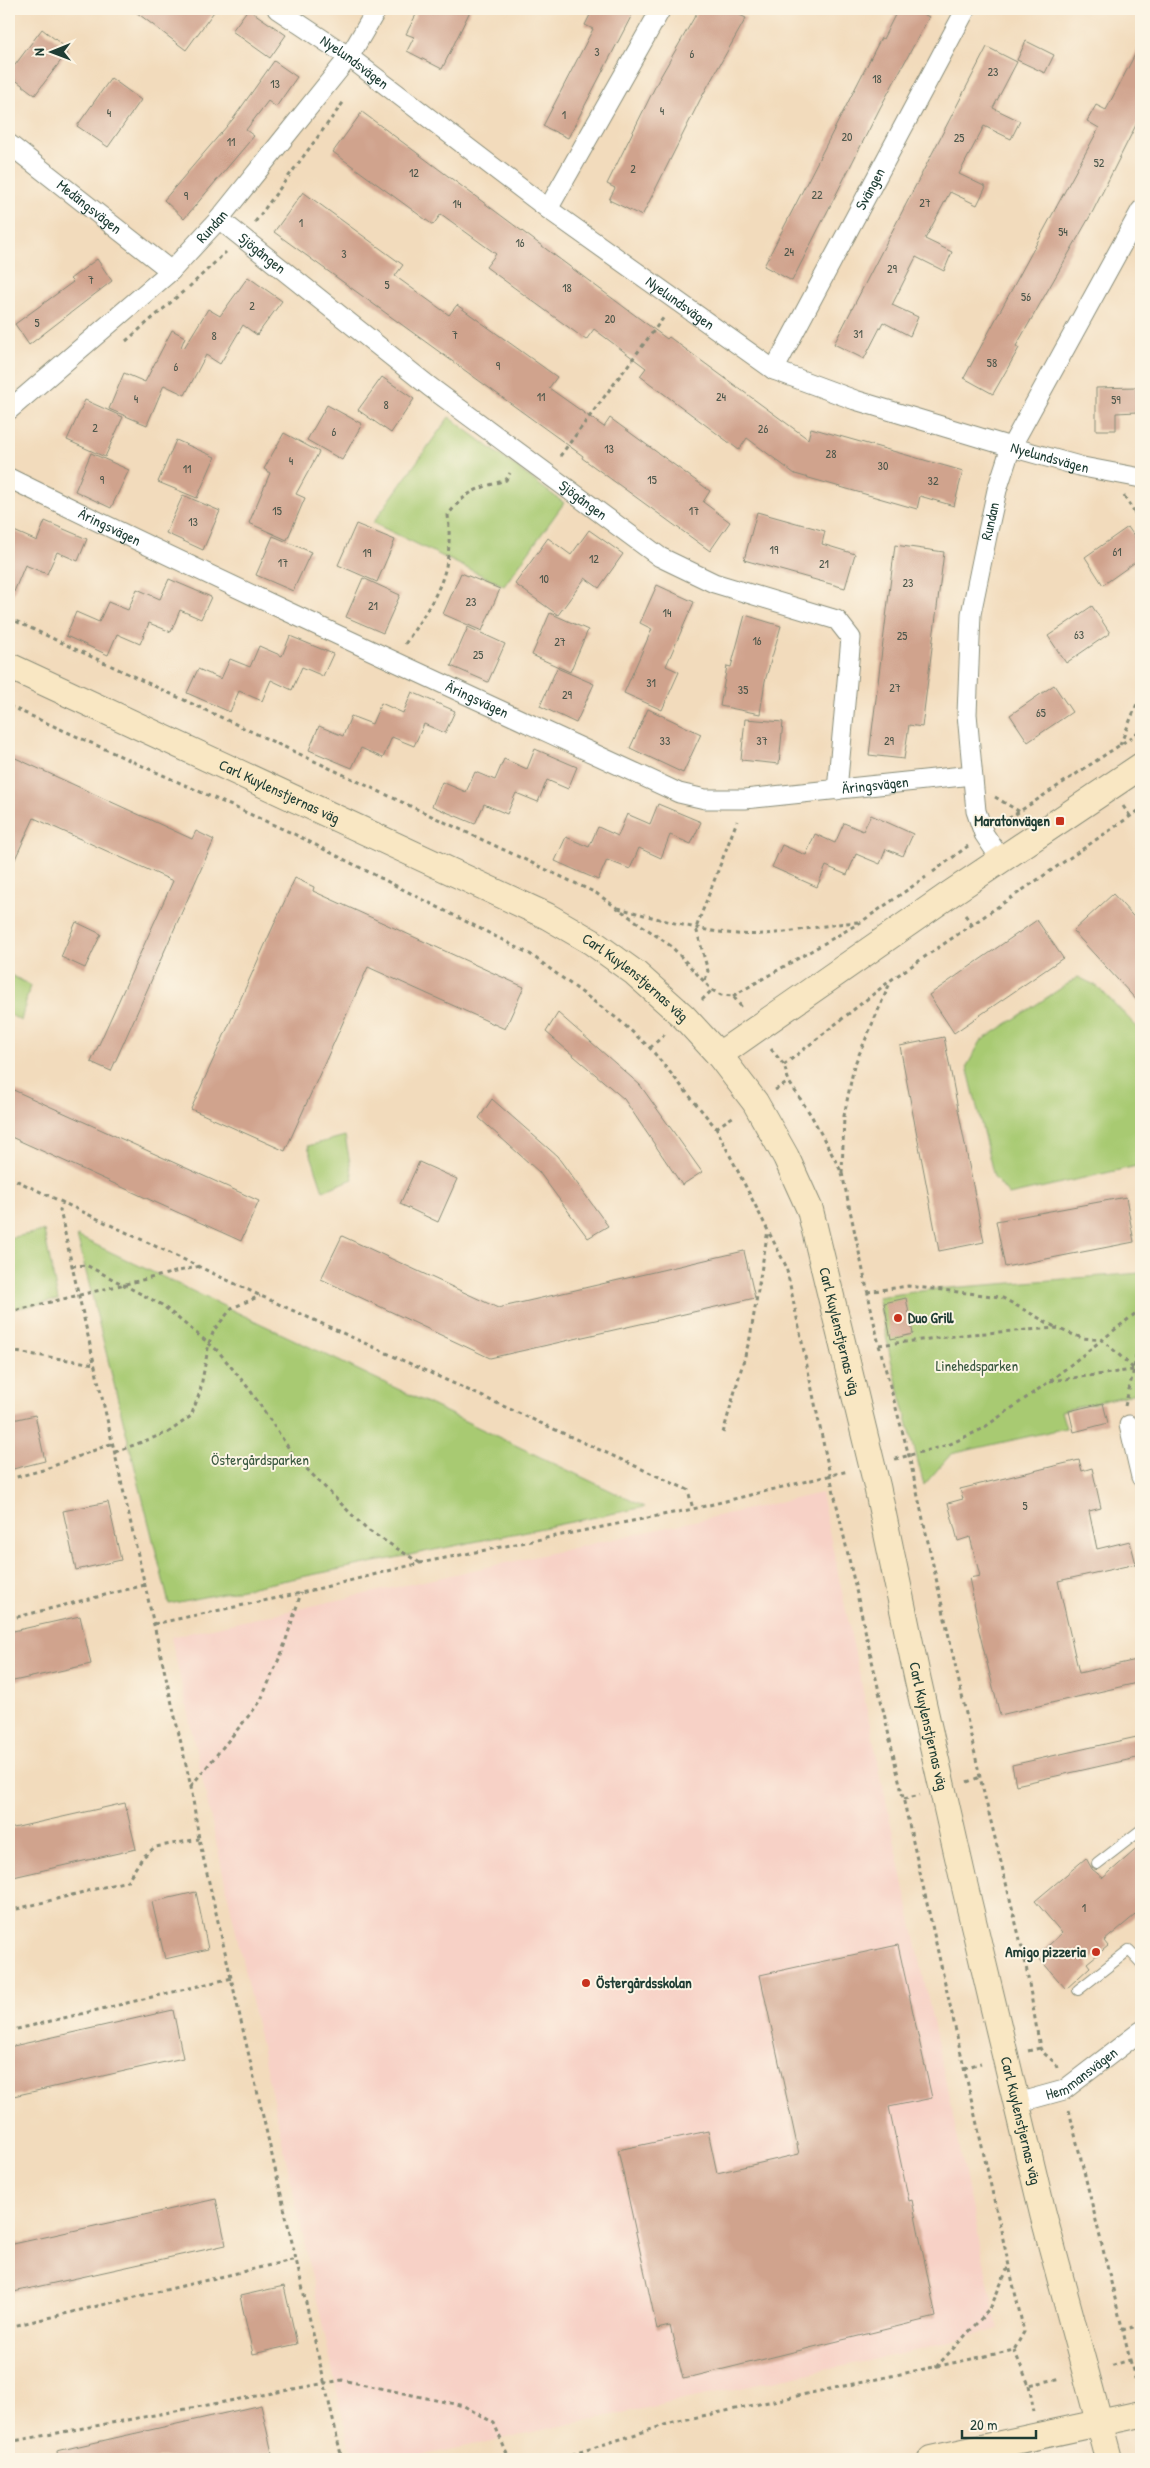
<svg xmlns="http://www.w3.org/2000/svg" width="1150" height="2468" viewBox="0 0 1150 2468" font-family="'Patrick Hand',sans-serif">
<rect width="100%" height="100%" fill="#fcf5e5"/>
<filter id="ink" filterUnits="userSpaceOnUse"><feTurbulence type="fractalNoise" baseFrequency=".02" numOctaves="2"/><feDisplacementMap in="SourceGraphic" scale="10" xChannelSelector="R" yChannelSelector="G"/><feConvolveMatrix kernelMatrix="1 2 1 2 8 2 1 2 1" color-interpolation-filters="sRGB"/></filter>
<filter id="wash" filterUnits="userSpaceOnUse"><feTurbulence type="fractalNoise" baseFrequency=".0096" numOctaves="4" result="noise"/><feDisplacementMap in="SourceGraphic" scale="20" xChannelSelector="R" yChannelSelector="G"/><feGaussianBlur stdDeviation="1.12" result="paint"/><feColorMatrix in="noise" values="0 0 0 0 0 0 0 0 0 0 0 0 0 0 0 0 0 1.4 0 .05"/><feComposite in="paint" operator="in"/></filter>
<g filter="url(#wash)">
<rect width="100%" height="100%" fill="#f2dbbc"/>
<!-- built -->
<path fill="#f7d1c6" d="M821 1493 998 2329 924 2349 406 2459H352L171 1637Z"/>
<!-- green -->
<path fill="#a8ca72" stroke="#648453" d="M449 417 564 503 504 586 373 523Z
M9 974 30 985 21 1021 9 1014Z
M1078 977 1097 986 1141 1031V1165L1009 1195 994 1177 967 1066 981 1041Z
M345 1136 353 1179 323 1191 308 1146Z
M44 1231 58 1300 9 1310V1238Z
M77 1236 645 1507 169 1604Z
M1141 1273V1392L1061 1411 1066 1428 951 1454 924 1485 891 1360 878 1297 935 1289Z"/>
<g id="blocks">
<!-- building -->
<path fill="#d0a38d" d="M132 9H216L186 50Z
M248 9 286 35 270 58 232 31Z
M419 9H471L442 69 407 51 414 37 406 34Z
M593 9H635L568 138 543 126 593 29 585 25Z
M699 9H727L746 18 700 100 642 216 609 200 615 188 607 184 658 81Z
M898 9H914L929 17 880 108 792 281 764 266 881 38 883 39Z
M42 29 69 50 35 95 9 75V73Z
M1026 41 1054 55 1045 73 1017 60Z
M1141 43V115L1093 211 1016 346 1019 348 993 394 964 378 1099 128 1087 121 1096 105 1106 110Z
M987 47 1017 62 993 108 1020 121 1011 139 984 126 959 174 986 187 977 205 950 192 925 239 952 252 944 271 916 257 892 305 918 317 910 336 883 322 864 359 834 344Z
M274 61 297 77 276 107 268 101 246 130 254 136 184 219 164 200 233 119Z
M111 78 141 100 108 147 77 126Z
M362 112 667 339 669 337 808 439 811 428 963 471 954 506 920 496 917 509 795 474 747 438 739 450 640 376 646 368 594 329 586 340 486 267 496 254 441 214 433 225 333 152Z
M303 192 403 265 395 276 449 315 457 305 557 377 549 388 604 427 610 418 710 491 703 502 730 522 710 551 582 458 583 456 274 232Z
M97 259 112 281 29 345 15 324 73 282 70 279Z
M248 277 282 301 257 335 243 325 220 364 206 355 185 395 164 385 147 425 109 409 124 373 145 382 172 330 185 337 181 347 184 348 208 309 220 316Z
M382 377 414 399 391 433 358 410Z
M1136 387 1137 412 1116 413V430H1096V388Z
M85 400 123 417 105 457 67 440Z
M327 405 362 424 342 460 307 440Z
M284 433 319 452 296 494 305 498 287 540 249 523 270 473 264 469Z
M176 440 215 457 197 498 158 482Z
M91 453 129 470 111 508 75 491Z
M183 495 220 511 203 550 166 533Z
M757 512 825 531 822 544 855 554 845 588 744 560Z
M45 521 87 539 78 561 57 552 47 574 25 565 9 604V543L14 531 37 541Z
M356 524 395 540 377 582 338 565Z
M1128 527 1141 546V558L1103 585 1085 557Z
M589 530 623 554 599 588 585 578 558 615 515 584 548 538 571 555Z
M273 536 311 552 293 591 256 575Z
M895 545 944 552 922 727 909 725 904 759 869 755Z
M461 573 500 589 482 631 443 614Z
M363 578 400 595 383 633 346 617Z
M169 579 211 597 201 619 180 610 171 632 149 623 140 644 117 634 108 655 66 636 76 612 99 622 108 602 128 610 137 589 160 599Z
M657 585 694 602 666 666 679 672 662 710 624 693 652 629 640 623Z
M1092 606 1110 633 1066 663 1048 636Z
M550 613 588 630 570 672 532 655Z
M745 615 781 626 765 681 760 714 720 706 727 666 731 667Z
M468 627 505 644 488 682 451 666Z
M290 636 333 654 323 676 302 667 292 690 271 680 262 701 239 691 230 712 187 693 198 669 221 679 230 659 250 667 259 646 282 656Z
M557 668 594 684 576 723 540 706Z
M1054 685 1072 712 1028 742 1010 715Z
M412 692 455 711 445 733 424 724 414 746 392 737 383 758 361 748 352 768 309 750 319 726 343 736 351 716 372 724 381 703 403 713Z
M648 709 701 734 683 773 630 748Z
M745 719 783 722 779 764 741 760Z
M535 749 577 767 568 789 547 780 538 802 516 793 507 814 484 804 475 824 432 806 442 782 466 792 475 772 495 780 504 759 527 769Z
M9 755 192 839 196 831 214 840 111 1071 91 1062 173 881 34 818 9 872Z
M658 804 701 822 691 844 670 835 661 858 639 848 630 869 607 860 598 880 555 861 566 837 589 847 598 827 618 836 627 814 650 824Z
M871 815 913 834 903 856 886 849 880 864 856 854 847 875 826 866 817 887 772 867 782 845 806 855 815 834 835 843 844 823 863 831Z
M295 878 314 887 313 891 524 987 505 1029 368 967 285 1151 191 1109Z
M1113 894 1141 925V1005L1073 931Z
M1037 920 1063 958 954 1033 929 995Z
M76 922 101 934 85 968 61 957Z
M558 1013 640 1085 702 1172 682 1185 624 1099 546 1032Z
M944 1037 984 1242 939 1251 900 1046Z
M9 1088 259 1201 241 1241 9 1136Z
M492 1099 557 1156 608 1226 588 1238 539 1172 479 1118Z
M419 1162 457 1179 438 1222 400 1204Z
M1126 1197 1134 1242 1005 1267 996 1221Z
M342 1236 498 1308 744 1251 755 1298 490 1358 321 1279Z
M906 1298 913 1334 891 1339 884 1303Z
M1103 1403 1108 1423 1074 1432 1069 1411Z
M35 1415 45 1461 9 1470V1421Z
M1079 1460 1082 1471 1092 1468 1101 1508 1089 1511 1097 1549 1130 1541 1136 1564 1058 1581 1079 1673 1141 1659V1682L1000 1715 978 1627 979 1626 969 1578 980 1576 970 1537 958 1541 948 1503 963 1499 960 1489Z
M108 1502 121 1560 76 1570 63 1511Z
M80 1616 91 1664 9 1682V1632Z
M1141 1736V1757L1016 1785 1012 1765Z
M125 1803 136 1849 9 1878V1829Z
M1141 1845V1910L1104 1941 1108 1946 1087 1963 1090 1967 1066 1989 1037 1956 1062 1933 1035 1901 1086 1858 1092 1869 1103 1878Z
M196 1892 208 1949 165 1959 152 1902Z
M898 1945 932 2098 889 2107 909 2201 912 2200 936 2317 683 2379 670 2326 657 2329 618 2150 708 2131 717 2173 799 2154 760 1975Z
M173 2010 183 2058 9 2097V2047Z
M216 2199 226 2245 9 2293V2245Z
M284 2286 297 2344 253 2354 240 2296Z
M261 2405 272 2453 242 2459H58L57 2451Z"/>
</g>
</g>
<g filter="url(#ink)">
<use href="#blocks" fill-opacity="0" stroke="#888c78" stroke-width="1"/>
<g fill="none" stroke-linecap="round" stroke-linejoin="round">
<!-- lane casing -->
<g stroke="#888c78" stroke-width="12">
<path id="lane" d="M1097 1864 1141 1830
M1078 1990 1129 1950 1141 1963"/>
</g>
<!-- street casing -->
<g stroke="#888c78" stroke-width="21">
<g id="street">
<path id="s1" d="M277 9 349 57 548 209 774 370 855 400 1011 447 1083 467 1141 478"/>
<path id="s2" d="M9 144 171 271"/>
<path d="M548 209 661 9"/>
<path id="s3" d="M219 219 430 387 660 557 714 583 837 620 851 638 837 790"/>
<path id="s4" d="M774 370 966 9"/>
<path id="s5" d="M9 410 171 271 219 219 349 57 377 9"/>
<path id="s6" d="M9 478C230 587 455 689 679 793L705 799H745L972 775"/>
<path id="s7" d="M1002 861 984 834 976 811 967 714 971 614 988 531 997 490 1011 447 1141 210"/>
<path d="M1129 1425 1141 1477"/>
<path id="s8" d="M1017 2103 1064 2090 1141 2031"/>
</g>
</g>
<!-- secondary casing -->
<g stroke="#888c78" stroke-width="28">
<g id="secondary">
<path id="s9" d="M9 666 547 916 592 942 635 973 684 1017 719 1055 755 1102 786 1157 810 1210 877 1486 918 1681 963 1879 1043 2214 1109 2459"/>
<path d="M719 1055 950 894 1141 766"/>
<path d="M931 2459 1141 2414"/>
</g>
</g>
<!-- path -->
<path stroke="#888c78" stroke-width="3" stroke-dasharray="4 4" stroke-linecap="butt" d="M255 222 345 100
M189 287 226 252
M126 341 184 291
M560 456 664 317
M1124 496 1141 523
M9 618 596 893 671 946 712 990 721 995 733 996 743 1009
M405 644C436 597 454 574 448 515 467 490 477 489 506 480L510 473
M9 706 294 834 530 954 619 1020 650 1048 716 1128 786 1266 830 1475 1024 2332 1014 2350 674 2422 558 2459
M1120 745 1141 694
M995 797 1020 812
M1123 806 1130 816
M1002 823 1141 731
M933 872 968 846
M618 908C657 918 697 931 737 934 778 937 817 925 858 922
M965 915 972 924
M705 980 708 971 696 928 737 821
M733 996 861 922 926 877
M702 1000 712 990
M650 1048 666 1033
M771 1049 784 1065 789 1082 811 1115 842 1173 879 1345 909 1456 980 1777 1025 1960 1040 2048C1044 2056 1055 2059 1057 2068
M784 1065 891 980 1141 809
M775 1090 789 1082
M716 1128 734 1116
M842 1173 844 1116 854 1066 890 983
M9 1177 261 1296 688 1490 693 1509
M63 1201 60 1210 72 1266 191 1787 199 1839 342 2459
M72 1266 86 1265 162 1305 218 1351 250 1390 294 1456 366 1529 420 1563
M867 1292 908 1286 1001 1297 1055 1327
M9 1312 200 1266
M879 1345 971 1334 1056 1328 1082 1338 1103 1340 1134 1369
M9 1351 95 1364
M1050 1381 1141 1369
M1125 1406 1134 1369 1141 1318
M723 1433 750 1338 768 1230
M115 1452 169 1432 191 1416 200 1392 209 1343 214 1330 232 1308 260 1296
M895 1459 948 1445 982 1429 1050 1381 1141 1309
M9 1479 43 1470 113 1443
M9 1619 145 1585
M154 1624 301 1593 420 1563 693 1509 848 1471
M967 1782 980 1777
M191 1786 260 1702 282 1652 301 1593
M904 1799 920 1795
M9 1911 127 1881 142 1858 155 1847 199 1839
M9 2031 232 1978
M1028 2051 1040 2048
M964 2068 981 2063
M1069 2110 1130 2360 1110 2366
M9 2327 296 2259
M1122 2330 1141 2325
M1014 2350 1029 2385 1062 2378
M1130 2360 1138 2389
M936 2367 990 2309 1009 2265
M1029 2385 1034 2412
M9 2442 342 2380 464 2406 494 2423 509 2459"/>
<!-- lane -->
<use href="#lane" stroke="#fff" stroke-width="10"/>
<!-- street -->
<use href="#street" stroke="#fff" stroke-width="19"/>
<!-- secondary -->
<use href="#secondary" stroke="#f9e7c3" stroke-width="26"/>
</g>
</g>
<!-- markers -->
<g fill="#c8321e" stroke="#fcf5e5" stroke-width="2">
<rect x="1055" y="816" width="10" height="10" rx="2.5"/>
<circle cx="898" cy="1318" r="5"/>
<circle cx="1096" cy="1952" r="5"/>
<circle cx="586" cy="1983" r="5"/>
</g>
<g text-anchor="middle" stroke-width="4" stroke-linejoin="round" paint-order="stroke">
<!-- number labels -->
<g font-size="12" fill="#4b564a">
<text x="597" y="56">3</text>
<text x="692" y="58">6</text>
<text x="993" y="76">23</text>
<text x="877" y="83">18</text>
<text x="275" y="88">13</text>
<text x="662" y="115">4</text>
<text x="109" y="117">4</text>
<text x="564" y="119">1</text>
<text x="847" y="141">20</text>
<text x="959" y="142">25</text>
<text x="231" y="146">11</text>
<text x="1099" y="167">52</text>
<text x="633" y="173">2</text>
<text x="414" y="177">12</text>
<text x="817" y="199">22</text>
<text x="186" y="200">9</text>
<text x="925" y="207">27</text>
<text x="457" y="208">14</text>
<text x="301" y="227">1</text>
<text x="1063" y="236">54</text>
<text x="520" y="247">16</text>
<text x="789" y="256">24</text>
<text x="344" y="258">3</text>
<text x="892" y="273">29</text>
<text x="91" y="284">7</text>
<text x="387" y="289">5</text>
<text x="567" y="292">18</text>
<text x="1026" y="301">56</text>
<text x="252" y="310">2</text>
<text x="610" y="323">20</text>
<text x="37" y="327">5</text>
<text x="858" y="338">31</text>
<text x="455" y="339">7</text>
<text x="214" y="340">8</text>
<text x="992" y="367">58</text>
<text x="498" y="370">9</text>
<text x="176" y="371">6</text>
<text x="541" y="401">11</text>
<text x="721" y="401">24</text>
<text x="136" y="403">4</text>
<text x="1116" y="404">59</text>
<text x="386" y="409">8</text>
<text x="95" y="432">2</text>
<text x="763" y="433">26</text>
<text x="334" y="436">6</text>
<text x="609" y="453">13</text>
<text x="831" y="458">28</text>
<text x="291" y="465">4</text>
<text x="883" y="470">30</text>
<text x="187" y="473">11</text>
<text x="102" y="484">9</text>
<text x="652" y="484">15</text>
<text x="933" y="485">32</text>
<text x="277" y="515">15</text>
<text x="694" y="515">17</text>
<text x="193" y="526">13</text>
<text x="774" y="554">19</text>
<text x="1117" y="556">61</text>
<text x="367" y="557">19</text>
<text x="594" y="563">12</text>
<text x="283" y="567">17</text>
<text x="824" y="568">21</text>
<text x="544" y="583">10</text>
<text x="908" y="587">23</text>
<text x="471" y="606">23</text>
<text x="373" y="610">21</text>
<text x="667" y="617">14</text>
<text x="1079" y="639">63</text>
<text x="902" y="640">25</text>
<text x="757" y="645">16</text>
<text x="560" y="646">27</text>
<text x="478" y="659">25</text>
<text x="651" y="687">31</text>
<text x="895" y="692">27</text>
<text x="743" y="694">35</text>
<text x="567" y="699">29</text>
<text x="1041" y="717">65</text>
<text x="665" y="745">33</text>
<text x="762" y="745">37</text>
<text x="889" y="745">29</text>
<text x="1025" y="1510">5</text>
<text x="1084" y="1912">1</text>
</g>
<!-- street labels -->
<g font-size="15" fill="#1f3d34" stroke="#fcf5e5">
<text dy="5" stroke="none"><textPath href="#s1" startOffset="94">Nyelundsvägen</textPath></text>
<text dy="5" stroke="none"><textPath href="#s4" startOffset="205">Svängen</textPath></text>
<text dy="5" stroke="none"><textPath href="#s2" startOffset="102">Medängsvägen</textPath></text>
<text dy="5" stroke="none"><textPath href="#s5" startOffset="274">Rundan</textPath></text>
<text dy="5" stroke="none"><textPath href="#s3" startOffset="55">Sjögången</textPath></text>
<text dy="5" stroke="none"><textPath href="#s1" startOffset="499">Nyelundsvägen</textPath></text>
<text dy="5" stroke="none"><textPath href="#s1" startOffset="904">Nyelundsvägen</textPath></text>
<text dy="5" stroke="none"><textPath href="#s3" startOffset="460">Sjögången</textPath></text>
<text dy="5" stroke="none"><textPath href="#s7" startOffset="349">Rundan</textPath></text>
<text dy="5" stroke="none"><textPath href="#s6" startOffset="112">Äringsvägen</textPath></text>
<text dy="5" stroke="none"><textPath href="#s6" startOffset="518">Äringsvägen</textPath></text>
<text dy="5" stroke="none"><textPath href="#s6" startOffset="938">Äringsvägen</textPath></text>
<text dy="5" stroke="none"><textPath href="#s9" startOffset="298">Carl Kuylenstjernas väg</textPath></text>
<text dy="5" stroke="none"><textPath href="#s9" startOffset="701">Carl Kuylenstjernas väg</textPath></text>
<text dy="5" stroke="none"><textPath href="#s9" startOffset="1121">Carl Kuylenstjernas väg</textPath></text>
<text dy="5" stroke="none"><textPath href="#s9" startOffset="1526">Carl Kuylenstjernas väg</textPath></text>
<text dy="5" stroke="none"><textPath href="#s8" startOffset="72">Hemmansvägen</textPath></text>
<text dy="5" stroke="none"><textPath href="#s9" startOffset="1931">Carl Kuylenstjernas väg</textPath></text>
</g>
<!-- poi labels -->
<g font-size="15" font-weight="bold" fill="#1f3d34" stroke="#fcf5e5" text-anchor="end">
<text x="1050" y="826">Maratonvägen</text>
<text x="908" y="1323" text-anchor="start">Duo Grill</text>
<text x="1086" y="1957">Amigo pizzeria</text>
<text x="596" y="1988" text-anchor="start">Östergårdsskolan</text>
</g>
<!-- park labels -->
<g font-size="15" fill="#3a5940" stroke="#fcf5e5">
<text x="977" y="1371">Linehedsparken</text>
<text x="260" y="1465">Östergårdsparken</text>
</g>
</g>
<!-- margin -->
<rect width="1150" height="2468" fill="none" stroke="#fcf5e5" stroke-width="30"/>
<!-- north arrow -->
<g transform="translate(52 52) rotate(269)" stroke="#fcf5e5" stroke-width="4" paint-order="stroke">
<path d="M0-4L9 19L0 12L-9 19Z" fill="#1f3d34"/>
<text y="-8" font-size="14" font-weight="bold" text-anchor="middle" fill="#1f3d34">N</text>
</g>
<!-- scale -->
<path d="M962 2430v8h74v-8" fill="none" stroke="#1f3d34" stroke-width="2.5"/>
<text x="970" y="2430" font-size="15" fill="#1f3d34" stroke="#fcf5e5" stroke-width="4" paint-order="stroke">20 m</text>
</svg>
